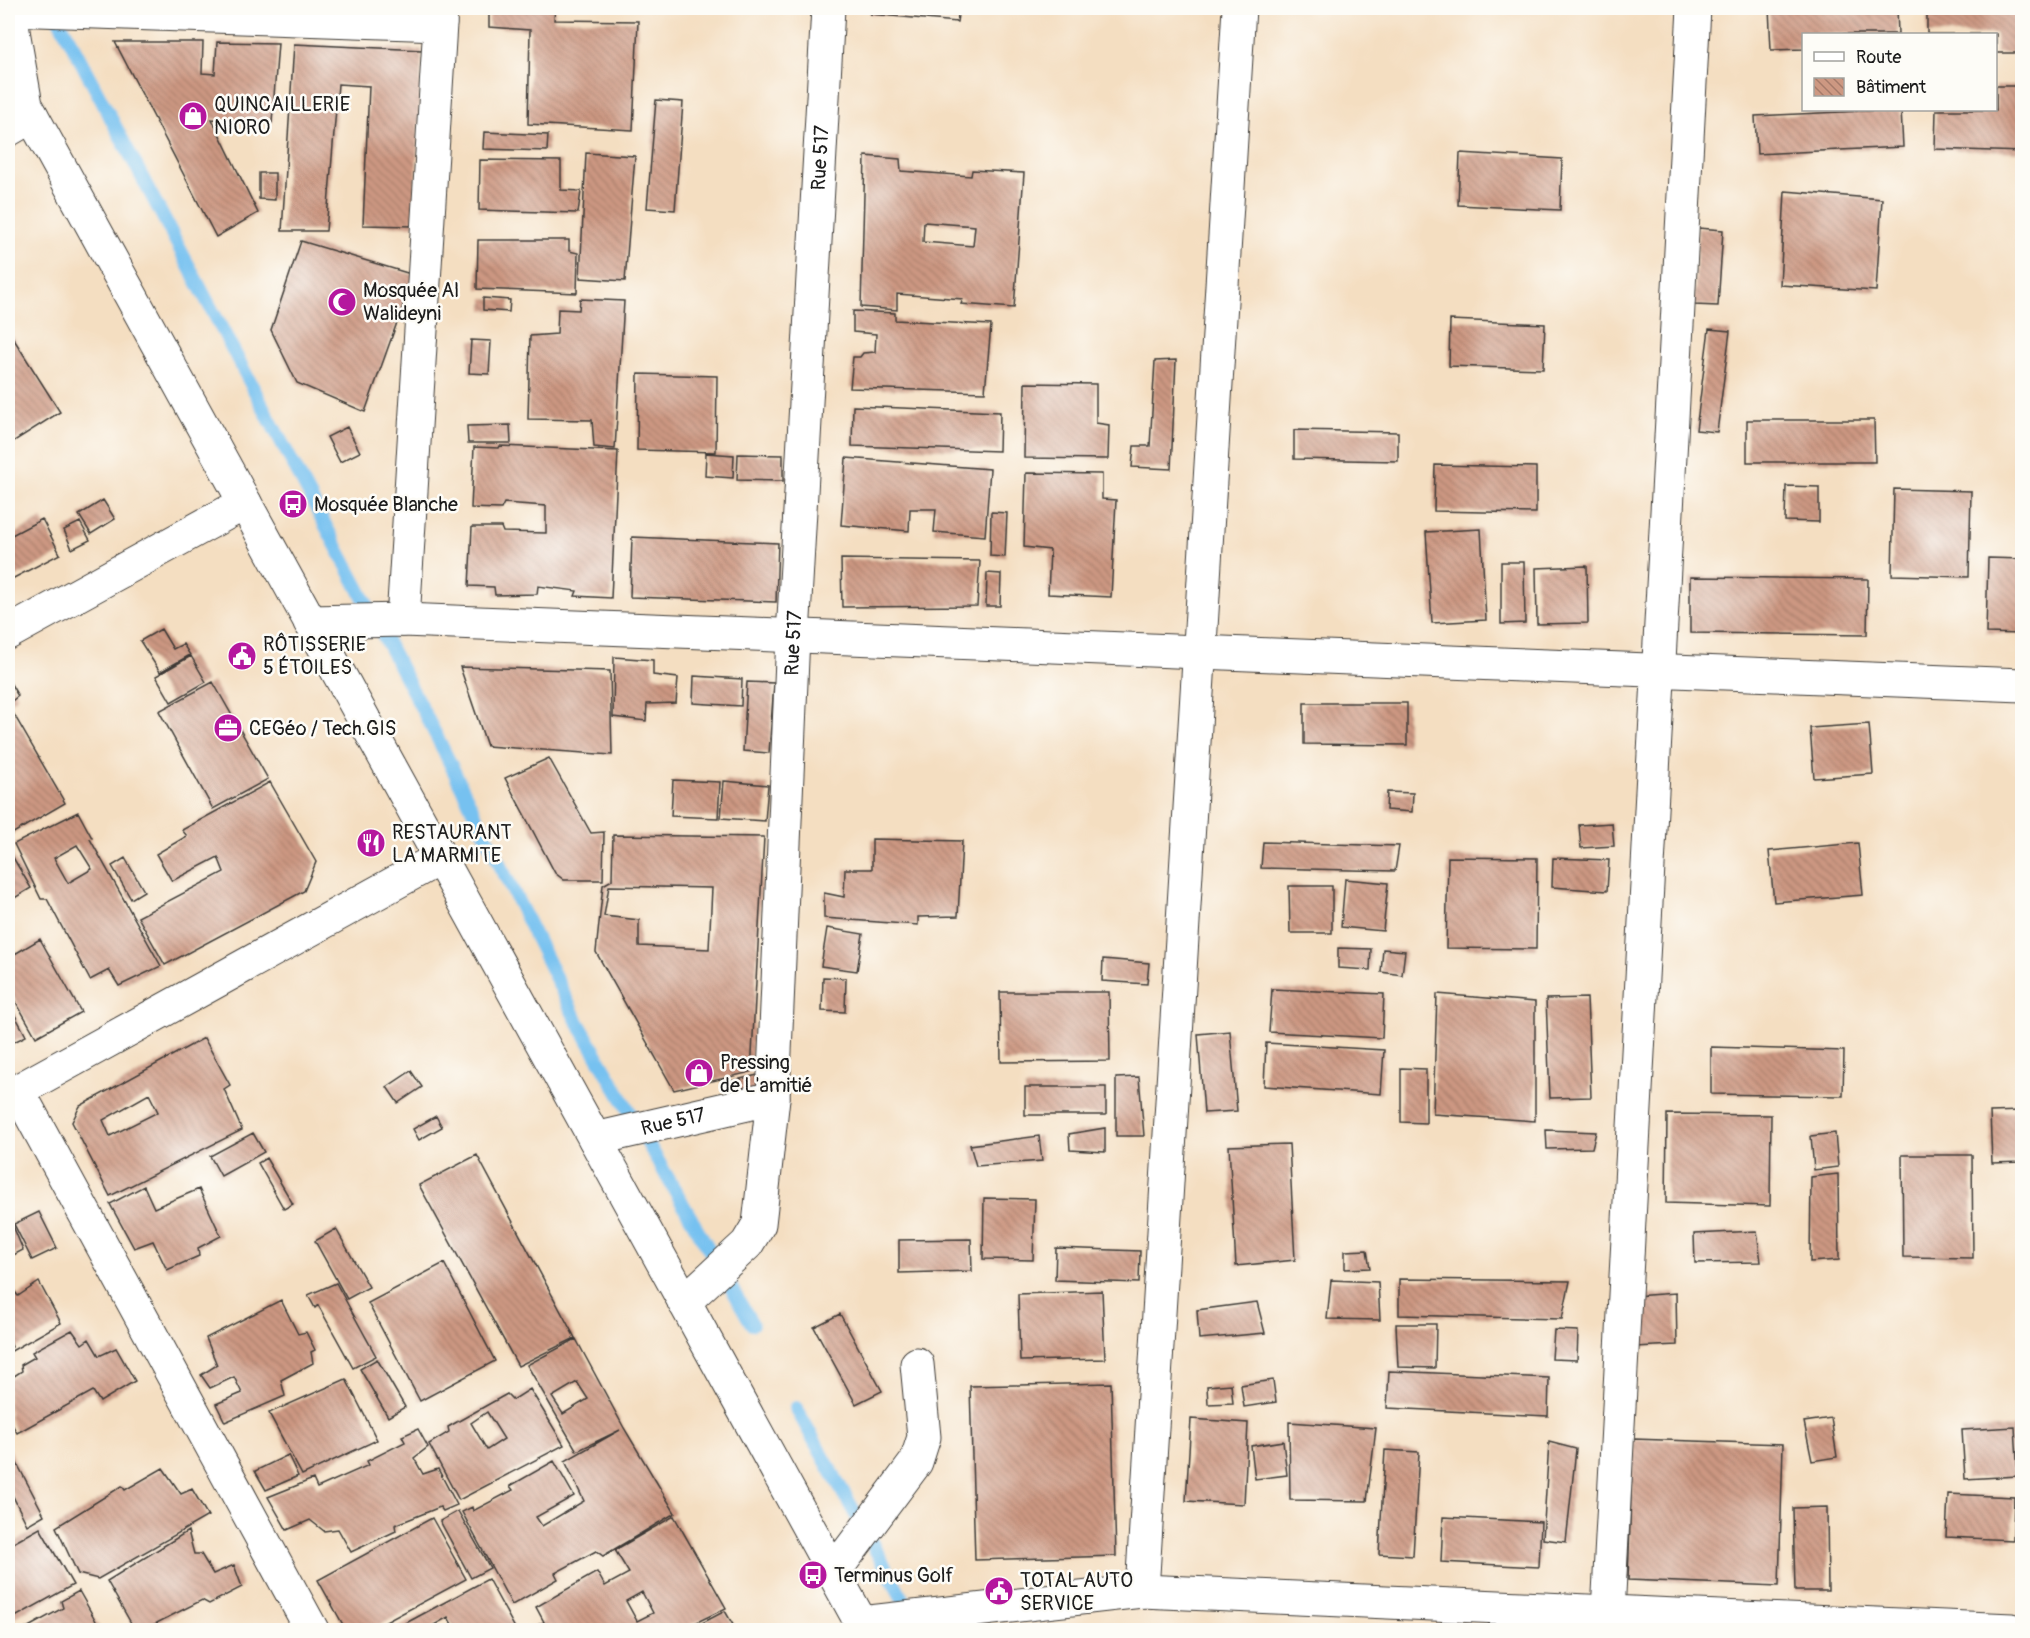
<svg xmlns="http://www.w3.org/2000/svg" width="2030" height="1638" viewBox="0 0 2030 1638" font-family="Pangolin,sans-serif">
<defs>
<pattern id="building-back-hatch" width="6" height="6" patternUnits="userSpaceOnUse" patternTransform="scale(1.5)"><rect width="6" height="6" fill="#cd9882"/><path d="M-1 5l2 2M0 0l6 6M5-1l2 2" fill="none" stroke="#a67b6a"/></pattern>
</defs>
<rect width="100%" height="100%" fill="#fdfcf7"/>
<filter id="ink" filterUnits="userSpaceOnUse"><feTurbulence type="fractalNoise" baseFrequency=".0167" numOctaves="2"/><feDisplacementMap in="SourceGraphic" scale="12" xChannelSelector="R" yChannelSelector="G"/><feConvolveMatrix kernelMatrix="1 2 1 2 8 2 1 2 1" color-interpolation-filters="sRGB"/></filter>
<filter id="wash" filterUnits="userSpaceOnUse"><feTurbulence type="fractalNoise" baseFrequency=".008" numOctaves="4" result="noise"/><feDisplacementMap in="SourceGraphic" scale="24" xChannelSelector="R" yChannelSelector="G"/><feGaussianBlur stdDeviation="1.35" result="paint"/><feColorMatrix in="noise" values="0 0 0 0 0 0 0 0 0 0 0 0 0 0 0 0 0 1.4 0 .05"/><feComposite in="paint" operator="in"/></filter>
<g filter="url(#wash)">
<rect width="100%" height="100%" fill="#f4dec1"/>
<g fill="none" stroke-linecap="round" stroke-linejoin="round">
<!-- stream -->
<path stroke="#76c1f0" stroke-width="14" d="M55 12 439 741 575 1017 752 1324
M796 1408 912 1615"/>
</g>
<g id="blocks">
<!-- building -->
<path fill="url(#building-back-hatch)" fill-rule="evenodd" d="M489 8H555L554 20 638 21 633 130 528 124 530 30 489 27Z
M871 8H959L957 22 870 14Z
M1769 8H1897L1898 34H1804V49L1771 50Z
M1927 8H2022V53H1996V34H1927Z
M115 42H203L202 73 215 74 217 42 278 43 272 123 212 119 258 213 216 237Z
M294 44 422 50 414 226 363 225 369 86 338 84 326 231H282Z
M1996 86H2022V152L1935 149 1936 110H1996Z
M656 100 683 102 675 210 647 208Z
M1884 110H1901L1903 147 1757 154 1755 116Z
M484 132 548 135 547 151 483 149Z
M586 153 635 156 625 281 580 278Z
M1460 153 1562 159 1560 210 1458 205Z
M865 156 900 159 901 171 971 176 972 170 1024 173 1014 308 961 304 963 299 897 294V310L861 307ZM924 222 975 226 973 246 923 242Z
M480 160 561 161V190L581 191 578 213 479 210Z
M259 173H275V200L259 199Z
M1785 191 1882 199 1876 291 1780 285Z
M1698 228 1723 230 1718 306 1694 305Z
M478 240H569V251L578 253 577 293 477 289Z
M301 241 414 275 365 412 297 383 271 330Z
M483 298 510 300 509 312 483 310Z
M580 299 624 301 615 449 594 447 592 420 528 419 530 336 557 334 558 309 579 310Z
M853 311 895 313V320L991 325 985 392 850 388 853 357H860L863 353 875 352 876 334 853 332Z
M1450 320 1545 324 1543 369 1449 366Z
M1709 329 1730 331 1717 432 1696 430Z
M8 330 60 412 8 445Z
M471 340 491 341 489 374 469 373Z
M1176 360 1171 469 1132 467 1134 446H1150L1155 361Z
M638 374 717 376 716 452 637 450Z
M1025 383 1096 384V423L1109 425 1108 459 1024 458Z
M853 406 1000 412 999 451 852 446Z
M1747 420H1874L1875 462H1747Z
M510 425 511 443H468L467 426Z
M347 427 360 452 340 462 327 437Z
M1294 430 1398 432V461L1294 459Z
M500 446 618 451 611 598 575 596 577 591 538 586 537 594 495 595 494 587 469 586 472 527H501L503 532 546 533V506L504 503 501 509 471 508 474 447 499 448Z
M706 453 734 455 733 478 705 476Z
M738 454 783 455V481L737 480Z
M846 458 990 469 985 536 934 532 936 509H910L909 531 841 525Z
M1435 465 1536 467V513L1434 511Z
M1026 473 1102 474V499L1116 500 1111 597 1048 594 1050 550 1024 547Z
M1786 486 1819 487V522L1785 521Z
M1894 489 1971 491 1969 577 1892 575Z
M103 500 115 519 91 534 79 515Z
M991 512 1007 513 1005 557 990 556Z
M42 519 60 554 8 581V537Z
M80 522 90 540 72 549 64 530Z
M1481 529 1486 620 1432 623 1426 532Z
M632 537 778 543 776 602 630 597Z
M1988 558 2022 559V634L1986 633Z
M841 559 980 561 977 606 842 607Z
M1501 562H1524L1525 623 1501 624Z
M1587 566 1588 623 1537 624 1536 568Z
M987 573 1001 574 1000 606H986Z
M1690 577 1868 579 1867 635 1690 633Z
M161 629 173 649 183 644 190 655 160 672 140 641Z
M191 656 206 682 171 702 156 676Z
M614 657 653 660V675L678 678 676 703 647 704 646 721 613 717Z
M460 667 610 671 612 755 487 746Z
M694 676 742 679 741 706 693 703Z
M8 679 18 696 8 704 65 803 10 835 8 831Z
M213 682 268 779 213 809 159 711Z
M747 682 774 683 769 753 743 751Z
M1304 703H1407V745L1304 744Z
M1869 724 1873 774 1814 778 1810 728Z
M549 758 591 833 604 832 603 880H564L555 873 505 778Z
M673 780 720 782 718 818 671 816Z
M724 781 768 785 765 821 721 818Z
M270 782 316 862 304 891 165 965 138 917 224 872 218 857 172 881 156 854 187 836 182 830Z
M1387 792 1413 793 1412 812 1386 810Z
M78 812 92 838 90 839 161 966 119 986 109 970 90 980 47 899H41L14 844ZM77 845 92 869 68 883 54 858Z
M1612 823 1614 846 1581 848 1579 825Z
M613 835 764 837 751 1072 674 1090 596 952 603 885 612 880ZM609 886 712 888 709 949 639 946V920L604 916Z
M872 839 962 841 958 916 918 917V925L824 918V893L844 897 845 869H872Z
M1263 842 1399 846 1395 871 1261 868Z
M1858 843 1863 895 1774 902 1769 851Z
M8 849 31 888 8 902Z
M1448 857 1537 858 1536 949 1446 948Z
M125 858 144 891 131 899 112 866Z
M1553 858 1609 860 1607 891 1552 887Z
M1345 879 1388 883 1383 931 1341 927Z
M1289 886H1332V933H1290Z
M827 928 863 934 857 971 821 966Z
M40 939 81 1012 36 1037 8 988V958Z
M1338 948 1371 949 1370 970 1338 968Z
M1383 949 1405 951 1402 975 1381 972Z
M1103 959 1149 963 1147 984 1102 981Z
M823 977 846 978 845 1012 822 1011Z
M1272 989 1384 994 1382 1038 1269 1032Z
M1000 992H1109L1110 1061 1001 1062Z
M1437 994 1535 1002V1121L1433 1114Z
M1587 998 1591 1097 1550 1098 1546 999Z
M8 1002 26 1036 8 1045Z
M1230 1031 1237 1111 1204 1113 1198 1034Z
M204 1038 230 1085 224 1089 242 1130 110 1196 72 1122 80 1106ZM149 1094 158 1112 110 1136 103 1120Z
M1266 1043 1384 1050 1381 1094 1264 1086Z
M1711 1047 1844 1051 1843 1096 1711 1094Z
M1401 1068 1426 1069V1123L1401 1122Z
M411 1071 422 1087 398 1103 387 1087Z
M758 1075 763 1093 736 1099 731 1081Z
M1139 1077 1144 1136H1116V1078Z
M1025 1087H1106V1115H1025Z
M2022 1111V1162L1992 1163 1990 1112Z
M1667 1114 1771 1115 1770 1206 1666 1203Z
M436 1116 442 1127 419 1140 413 1129Z
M1105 1128V1152L1070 1150 1069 1134Z
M1546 1130 1596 1132 1592 1148 1547 1149Z
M253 1133 264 1152 221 1176 210 1156Z
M1835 1133 1838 1167 1814 1170 1811 1136Z
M1039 1136 1042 1161 976 1166 970 1145Z
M1289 1144 1295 1260 1236 1266 1229 1146Z
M477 1155 575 1338 518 1366 419 1185Z
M1902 1155H1972L1973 1258 1903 1257Z
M266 1158 293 1204 284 1209 258 1163Z
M1838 1174 1839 1260 1810 1262 1811 1177Z
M144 1186 154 1208 199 1189 221 1236 198 1248 199 1256 167 1270 153 1241 134 1248 110 1204Z
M984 1198 1035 1199 1033 1260 983 1259Z
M39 1212 57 1248 32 1260 14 1224Z
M8 1214 23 1250 8 1258Z
M336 1229 369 1287 347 1299 315 1241Z
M1757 1231 1761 1262 1695 1263 1694 1234Z
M971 1239 972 1271 899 1273V1240Z
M1056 1248 1140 1251 1139 1283 1055 1280Z
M1367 1250 1370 1268 1345 1269V1251Z
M444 1263 495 1361 420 1401 368 1303Z
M1399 1279 1570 1281 1562 1319 1399 1315Z
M1331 1280 1378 1282 1380 1320 1327 1319Z
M39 1282 61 1323 8 1353V1349L12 1347 8 1337V1290L12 1288 18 1296Z
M336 1283 376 1356 353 1368 318 1305 315 1308 308 1295Z
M1102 1291 1105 1359 1020 1361 1018 1294Z
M1676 1293 1677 1345 1634 1347V1296Z
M281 1300 298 1334 306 1332 315 1350 311 1352 313 1363 281 1380 285 1396 225 1422 216 1404 242 1393 234 1377 210 1388 201 1375 217 1365 206 1338Z
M1257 1302 1265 1333 1199 1339 1197 1310Z
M840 1314 882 1391 856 1404 814 1327Z
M1396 1324H1436L1435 1368 1398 1367Z
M72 1330 82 1344 89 1339 99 1356 116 1348 135 1381 100 1402 93 1391 17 1433 8 1417 10 1413 8 1408V1380L22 1371 21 1365 35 1357 32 1352Z
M1554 1330 1578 1331 1577 1360 1552 1359Z
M576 1339 624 1428 675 1513 603 1556 596 1551 555 1573 558 1579 512 1605 462 1512 472 1507 473 1511 513 1490 510 1486 554 1461 574 1496 536 1517 542 1526 584 1501 565 1461 620 1430 577 1451 527 1365ZM577 1382 588 1399 563 1414 552 1397Z
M377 1359 405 1407 388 1417 360 1369Z
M1389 1371 1549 1378 1548 1416 1387 1408Z
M346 1379 377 1440 302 1475 269 1413Z
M1273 1380 1276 1402 1244 1407 1241 1385Z
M1111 1383 1116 1556 975 1560 970 1386Z
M1231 1384 1233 1403 1208 1404 1207 1386Z
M530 1389 564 1445 459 1500 429 1444 449 1432 448 1427 507 1394 513 1400ZM487 1412 504 1439 487 1450 471 1423Z
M1831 1418 1837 1457 1812 1461 1804 1422Z
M1191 1419 1248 1423 1244 1504 1186 1501Z
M1289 1422 1376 1428 1367 1501 1290 1500Z
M2015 1427 2018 1476 1965 1479 1962 1430Z
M418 1429 428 1447 414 1458 423 1474 438 1469 457 1505 443 1511 440 1507 395 1525 396 1531 351 1552 338 1529 324 1531 310 1520 287 1530 268 1497 313 1479 317 1488 369 1465 367 1461 405 1442 402 1436Z
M1633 1439 1783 1444 1779 1586 1628 1580Z
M1283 1441 1287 1475 1255 1479 1251 1446Z
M1549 1442 1576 1449 1566 1542 1543 1539Z
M10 1450 44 1515 27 1525 8 1486V1451Z
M1385 1450 1419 1452 1413 1556 1379 1554Z
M288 1455 298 1476 266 1490 255 1471Z
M163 1468 181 1494 192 1489 208 1516 98 1579 78 1574 56 1527 122 1486 125 1490Z
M1948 1494 2014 1497 2013 1540 1946 1537Z
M1827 1507 1828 1591H1795L1793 1508Z
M458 1511 490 1568 471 1578 440 1521Z
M674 1516 726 1608 681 1630H536L534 1627 544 1622 536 1607 597 1572 605 1586 629 1573 615 1550ZM642 1592 653 1613 637 1621 626 1601Z
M1443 1517 1541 1522 1539 1567 1441 1562Z
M432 1518 466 1579 371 1630H346L318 1580Z
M40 1528 73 1585 8 1621V1546Z
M188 1531 194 1554H201L213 1574 234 1565 242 1587 209 1604 202 1600 143 1630H135L107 1581Z
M488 1579 516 1630H455L448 1617 434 1625 437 1630H393Z
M79 1591 101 1630H23L63 1608 61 1601Z
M725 1611 736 1630H689Z"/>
</g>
</g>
<g filter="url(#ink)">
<use href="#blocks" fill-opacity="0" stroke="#3c3935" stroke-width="1.5"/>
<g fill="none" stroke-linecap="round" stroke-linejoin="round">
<!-- minor casing -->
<g stroke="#3c3935" stroke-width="35">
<g id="minor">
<path d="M9 9 440 24"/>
<path d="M8 130 32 116"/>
<path d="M403 620 441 8"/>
<path d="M310 622 403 620 2022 685"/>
<path d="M8 633 245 503"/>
<path d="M18 1091 312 1630"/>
<path d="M8 1096 440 858"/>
<path id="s1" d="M595 1139 773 1098 793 636 828 8"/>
<path d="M684 1302 747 1244 759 1224 773 1098"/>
<path d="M833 1573 916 1462 924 1437 917 1364"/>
<path d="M1142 1591 1239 8"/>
<path d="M1608 1612 1694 8"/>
<path d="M861 1623 1142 1591 2012 1630"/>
</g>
</g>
<!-- major casing -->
<g stroke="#3c3935" stroke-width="35">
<path id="major" d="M9 8 26 105
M8 82 26 105 865 1630"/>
</g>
<!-- minor -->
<use href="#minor" stroke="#fff" stroke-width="33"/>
<!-- major -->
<use href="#major" stroke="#fff" stroke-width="33"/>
</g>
</g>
<!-- icons -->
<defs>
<g id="shop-disc" transform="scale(1.5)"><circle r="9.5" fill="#b5179e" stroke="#fdfcf7"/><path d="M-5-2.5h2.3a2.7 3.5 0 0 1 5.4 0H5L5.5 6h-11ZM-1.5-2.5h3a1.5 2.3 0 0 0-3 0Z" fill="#fff"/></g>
<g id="mosque-disc" transform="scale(1.5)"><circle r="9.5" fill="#b5179e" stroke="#fdfcf7"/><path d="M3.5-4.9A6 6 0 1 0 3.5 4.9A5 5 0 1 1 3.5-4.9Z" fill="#fff"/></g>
<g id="bus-disc" transform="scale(1.5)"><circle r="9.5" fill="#b5179e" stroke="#fdfcf7"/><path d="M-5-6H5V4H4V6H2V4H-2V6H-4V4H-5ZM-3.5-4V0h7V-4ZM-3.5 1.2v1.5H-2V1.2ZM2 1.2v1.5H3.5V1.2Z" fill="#fff"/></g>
<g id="civic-disc" transform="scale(1.5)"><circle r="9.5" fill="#b5179e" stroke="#fdfcf7"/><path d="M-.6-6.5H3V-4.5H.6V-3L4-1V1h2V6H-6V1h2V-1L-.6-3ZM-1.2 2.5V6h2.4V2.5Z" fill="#fff"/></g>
<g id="office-disc" transform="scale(1.5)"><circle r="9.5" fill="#b5179e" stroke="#fdfcf7"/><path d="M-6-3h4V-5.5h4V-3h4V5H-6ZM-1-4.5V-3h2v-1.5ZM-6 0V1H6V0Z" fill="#fff"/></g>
<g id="restaurant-disc" transform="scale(1.5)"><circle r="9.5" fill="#b5179e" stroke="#fdfcf7"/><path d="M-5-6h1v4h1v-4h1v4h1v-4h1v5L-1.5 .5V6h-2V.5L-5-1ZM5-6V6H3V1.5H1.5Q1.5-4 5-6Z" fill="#fff"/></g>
</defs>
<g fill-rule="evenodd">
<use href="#shop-disc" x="193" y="116"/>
<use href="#mosque-disc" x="342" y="302"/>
<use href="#bus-disc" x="293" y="504"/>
<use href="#civic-disc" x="242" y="656"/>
<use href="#office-disc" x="228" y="728"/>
<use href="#restaurant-disc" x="371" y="843"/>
<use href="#shop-disc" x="699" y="1073"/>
<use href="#bus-disc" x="813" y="1575"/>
<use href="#civic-disc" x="999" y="1591"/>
</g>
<g text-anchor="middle" stroke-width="5" stroke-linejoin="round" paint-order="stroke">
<!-- poi labels -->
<g font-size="20" fill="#1c1c1c" stroke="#fdfcf7" text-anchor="start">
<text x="214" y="111">QUINCAILLERIE<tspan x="214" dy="23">NIORO</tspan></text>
<text x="363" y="297">Mosquée Al<tspan x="363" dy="23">Walideyni</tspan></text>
<text x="314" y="511">Mosquée Blanche</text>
<text x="263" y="651">RÔTISSERIE<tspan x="263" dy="23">5 ÉTOILES</tspan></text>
<text x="249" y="735">CEGéo / Tech.GIS</text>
<text x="392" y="839">RESTAURANT<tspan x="392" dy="23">LA MARMITE</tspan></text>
<text x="720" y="1069">Pressing<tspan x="720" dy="23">de L'amitié</tspan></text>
<text x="834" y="1582">Terminus Golf</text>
<text x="1020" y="1587">TOTAL AUTO<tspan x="1020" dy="23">SERVICE</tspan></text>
</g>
<!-- street labels -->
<g font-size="20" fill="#1c1c1c" stroke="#fdfcf7">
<text dy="7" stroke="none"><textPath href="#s1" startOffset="1124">Rue 517</textPath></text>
<text dy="7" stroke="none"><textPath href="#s1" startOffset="638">Rue 517</textPath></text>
<text dy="7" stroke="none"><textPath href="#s1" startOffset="80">Rue 517</textPath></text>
</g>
</g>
<!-- margin -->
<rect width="2030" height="1638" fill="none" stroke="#fdfcf7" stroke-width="30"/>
<!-- legend -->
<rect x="1802" y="33" width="195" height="78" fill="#fdfcf7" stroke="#a3a29f" stroke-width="1.5"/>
<rect x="1814" y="52" width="30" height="9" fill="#ffffff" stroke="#a3a29f" stroke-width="1.5"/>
<text x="1856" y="63" font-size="18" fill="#1c1c1c">Route</text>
<rect x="1814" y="78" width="30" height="18" fill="url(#building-back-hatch)" stroke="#a3a29f" stroke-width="1.5"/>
<text x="1856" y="93" font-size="18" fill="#1c1c1c">Bâtiment</text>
</svg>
